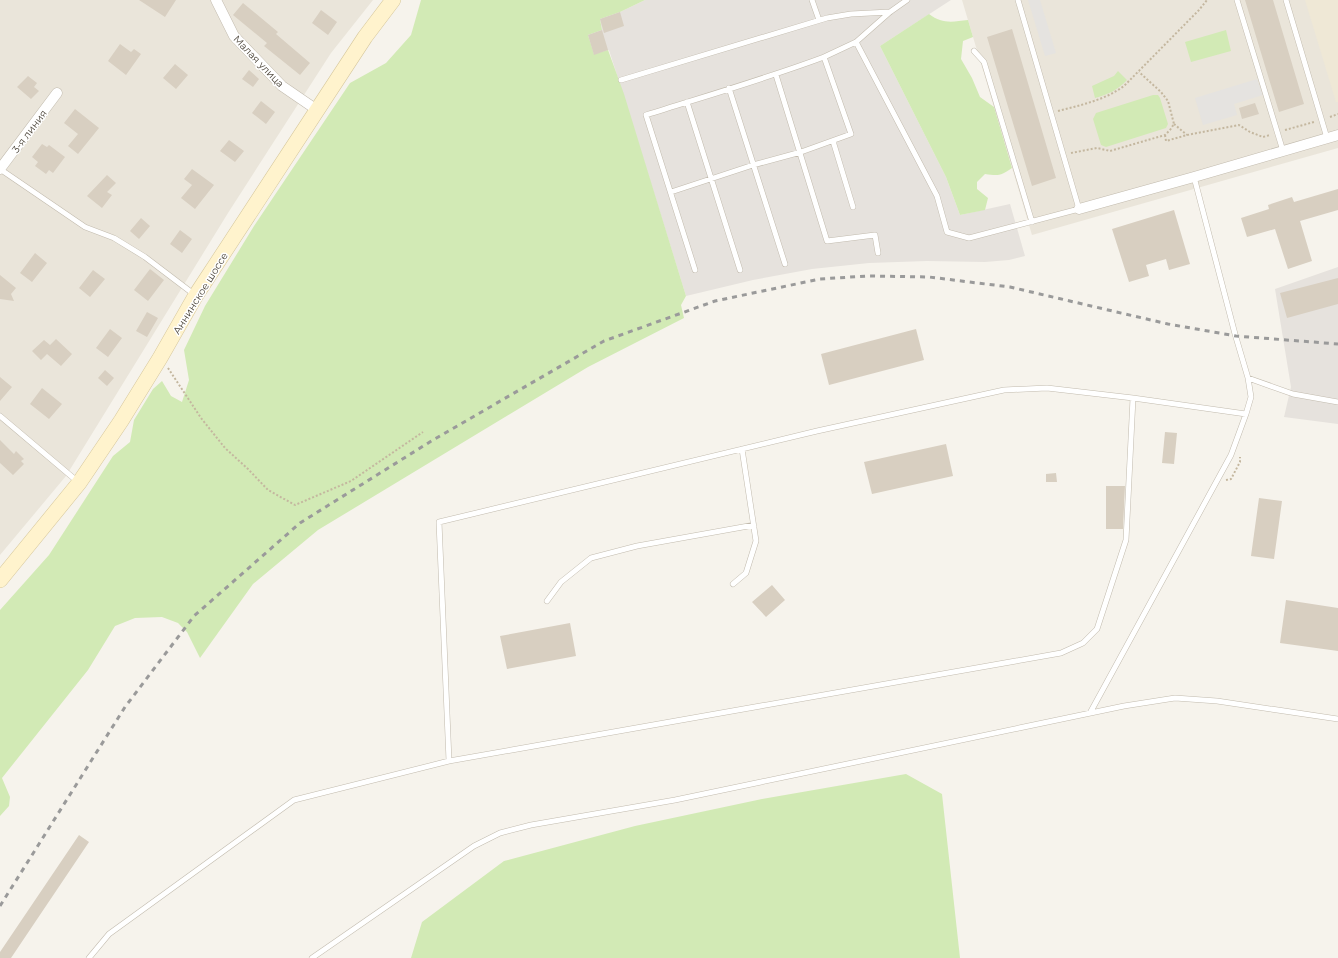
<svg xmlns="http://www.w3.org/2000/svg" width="1338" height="958" viewBox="0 0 1338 958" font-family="Montserrat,sans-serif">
<rect width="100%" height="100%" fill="#f6f3ec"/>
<!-- residential -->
<path fill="#eae5da" d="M0 0H373L331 53 228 213 66 476 0 555Z
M962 0H1338V148L1032 235Z"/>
<!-- industrial -->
<path fill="#e6e2dd" d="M645 0H951L880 46 946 177 960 215 1010 204 1025 256 1009 260 985 262 927 261 869 263 812 269 753 280 686 296 630 116 609 50 594 55 588 35 602 30 600 19 620 12Z
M1338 267V424L1284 417 1291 387 1275 289Z"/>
<!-- education -->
<path fill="#efe8d6" d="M1305 0H1338V102H1336Z"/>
<!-- green -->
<path fill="#d2eab5" d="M421 0H645L620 12 600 19 602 30 588 35 594 54 608 50 624 94 686 296 681 305 684 318 588 367 318 530 253 584 200 658 187 632 178 623 162 617 135 618 115 626 88 670 2 778 10 797 9 806 0 816V610L49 555 113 456 130 442 134 420 153 389 162 381 171 396 182 402 189 380 184 350 205 306 254 226 350 83 386 63 411 35Z
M929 14C942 24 952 22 968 20L973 37 963 41 961 59 972 78 980 97 994 107 1012 168C1001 176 998 176 985 174L977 182V189L988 198 985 210 960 215 946 177 880 46Z
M1226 30 1231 51 1191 62 1185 42Z
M1118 71 1127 80C1118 90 1107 95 1095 98L1092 86 1114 76Z
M1153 95H1158L1160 98 1168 124 1166 128 1106 147 1101 145 1093 119 1096 113Z
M906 774 942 794 960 958H411L422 922 504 861 635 826 762 799Z"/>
<!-- parking -->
<path fill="#e5e3e0" d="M1028 0H1040L1056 53 1045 56Z
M1257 79 1263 95 1234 104 1237 115 1203 125 1195 98Z"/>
<!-- building -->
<path fill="#d8cfc1" d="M139 0H176L165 17Z
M1245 0H1273L1304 104 1279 112Z
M243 3 278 32 276 34 310 63 300 75 264 46 267 43 233 15Z
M321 10 337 22 328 35 312 23Z
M620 12 624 26 604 33 600 19Z
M1012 29 1056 178 1032 186 987 37Z
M602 30 608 50 594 55 588 35Z
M120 44 131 52 134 49 141 54 126 75 108 61Z
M175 64 188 75 176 89 163 78Z
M249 70 259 79 253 87 242 79Z
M28 76 37 83 34 87 39 91 31 99 17 87Z
M261 101 275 112 266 124 252 113Z
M1255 103 1259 114 1242 119 1239 108Z
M75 109 99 128 78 154 68 146 78 134 64 123Z
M229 140 244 151 235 162 220 151Z
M42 144 47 147 49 145 65 157 53 173 49 170 46 174 35 166 38 162 32 157Z
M192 169 214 185 195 209 181 198 192 185 184 179Z
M107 175 116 183 107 192 112 195 102 208 87 196Z
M1338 189V210L1300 221 1312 261 1288 269 1275 229 1247 237 1241 218 1269 209 1268 205 1292 197 1294 202Z
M1174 210 1190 264 1169 270 1166 259 1146 265 1149 276 1129 282 1112 229Z
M141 218 150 226 139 239 130 231Z
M180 230 192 239 182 253 170 244Z
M35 253 47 263 32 282 20 273Z
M150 269 164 280 148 301 134 290Z
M93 270 105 279 90 297 79 288Z
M0 275 16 288 11 294 14 301 0 299Z
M1338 278V304L1287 318 1280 293Z
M147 312 158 318 147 337 136 331Z
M110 329 122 338 108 357 96 348Z
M916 329 924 360 829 385 821 354Z
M56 339 72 354 61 366 47 354 41 360 32 351 44 340 50 345Z
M105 370 114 378 107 386 98 378Z
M0 377 12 387 0 401Z
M42 388 62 404 49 419 30 404Z
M1165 432 1177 433 1174 464 1162 463Z
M0 440 14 454 16 451 24 459 21 461 24 464 13 475 0 463Z
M946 444 953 476 872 494 864 462Z
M1056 473 1057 482H1046V474Z
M1106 486H1125L1123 529H1106Z
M1259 498 1282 501 1274 559 1251 556Z
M772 585 785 600 766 617 752 602Z
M1286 600 1338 608V651L1280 643Z
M570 623 576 656 507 669 500 636Z
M79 835 89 842 11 958H0V952Z"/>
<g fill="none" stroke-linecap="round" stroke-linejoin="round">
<!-- lane casing -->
<g stroke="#c2bbae" stroke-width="6">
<path id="lane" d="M812 0 819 20
M1237 0 1283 151
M1286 0 1327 138
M856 42 937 196 947 232 969 238 1079 209 1018 0
M974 51 984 62 1032 222
M776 75 827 241 875 235 878 253
M621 80 827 18 851 14 890 12
M729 88 785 264
M687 102 740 270
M833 141 853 207
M0 169 85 227 114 238 145 257 195 295
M671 192 753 165 801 152 851 134 824 57 856 42 890 12 907 0
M695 270 646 115C706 96 765 79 824 57
M1248 378 1293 394 1338 402
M0 416 77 481
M733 584 746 573 756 541 742 449
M547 601 561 582 591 558 637 546 754 525
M1090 713 1231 455 1246 414 1251 397 1248 378 1235 334 1194 177
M449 761 1061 653 1083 643 1097 629 1126 540 1133 398
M89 958 109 934 294 800 449 761 439 522 817 431 1004 390 1047 388 1133 398 1246 414
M312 958 474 846 500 833 531 825 675 800 1124 706 1175 698 1217 701 1338 719"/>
</g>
<!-- street casing -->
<g stroke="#c2bbae" stroke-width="11">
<path id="street" d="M216 0 234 36 282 86 317 110
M0 169 57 93
M1079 209 1194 177 1338 135"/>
</g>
<!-- secondary casing -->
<g stroke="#d6c79b" stroke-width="16">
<path id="secondary" d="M0 580 79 483 121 421 160 358 196 295 365 37 393 0"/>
</g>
<!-- path -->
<path stroke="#c4b79f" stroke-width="2" stroke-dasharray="2 2" stroke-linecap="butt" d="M1058 111C1081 105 1105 100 1124 86L1199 10 1207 0
M1330 117 1338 114
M1174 124 1187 135
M1285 130 1314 122
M1165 135 1166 141 1187 135 1239 125 1250 132 1263 137 1270 135
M1071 153 1097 148 1110 151 1165 135 1170 130 1174 124 1168 101 1161 92 1139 72
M168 368 201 418 225 448 248 469 268 490 295 505 351 481 423 432
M1226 480 1231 479 1240 462V457"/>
<!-- lane -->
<use href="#lane" stroke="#fff" stroke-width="5"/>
<!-- street -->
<use href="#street" stroke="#fff" stroke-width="10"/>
<!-- secondary -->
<use href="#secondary" stroke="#fff3cd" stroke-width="15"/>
<!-- rail -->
<path stroke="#9a9a9a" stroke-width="3" stroke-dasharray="5 5" stroke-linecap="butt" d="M0 906 125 707 194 616 300 523 433 440 604 341 715 301 820 279 868 276 929 277 1010 287 1168 324 1236 336 1338 344"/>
</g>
<g text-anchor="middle" stroke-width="3" stroke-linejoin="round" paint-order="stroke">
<!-- street labels -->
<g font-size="10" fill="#4b4439" stroke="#fff">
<text transform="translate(259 61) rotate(46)" y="4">Малая улица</text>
<text transform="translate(29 131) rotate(-53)" y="4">3-я линия</text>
<text transform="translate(200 293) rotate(-58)" y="4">Аннинское шоссе</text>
</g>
</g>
</svg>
